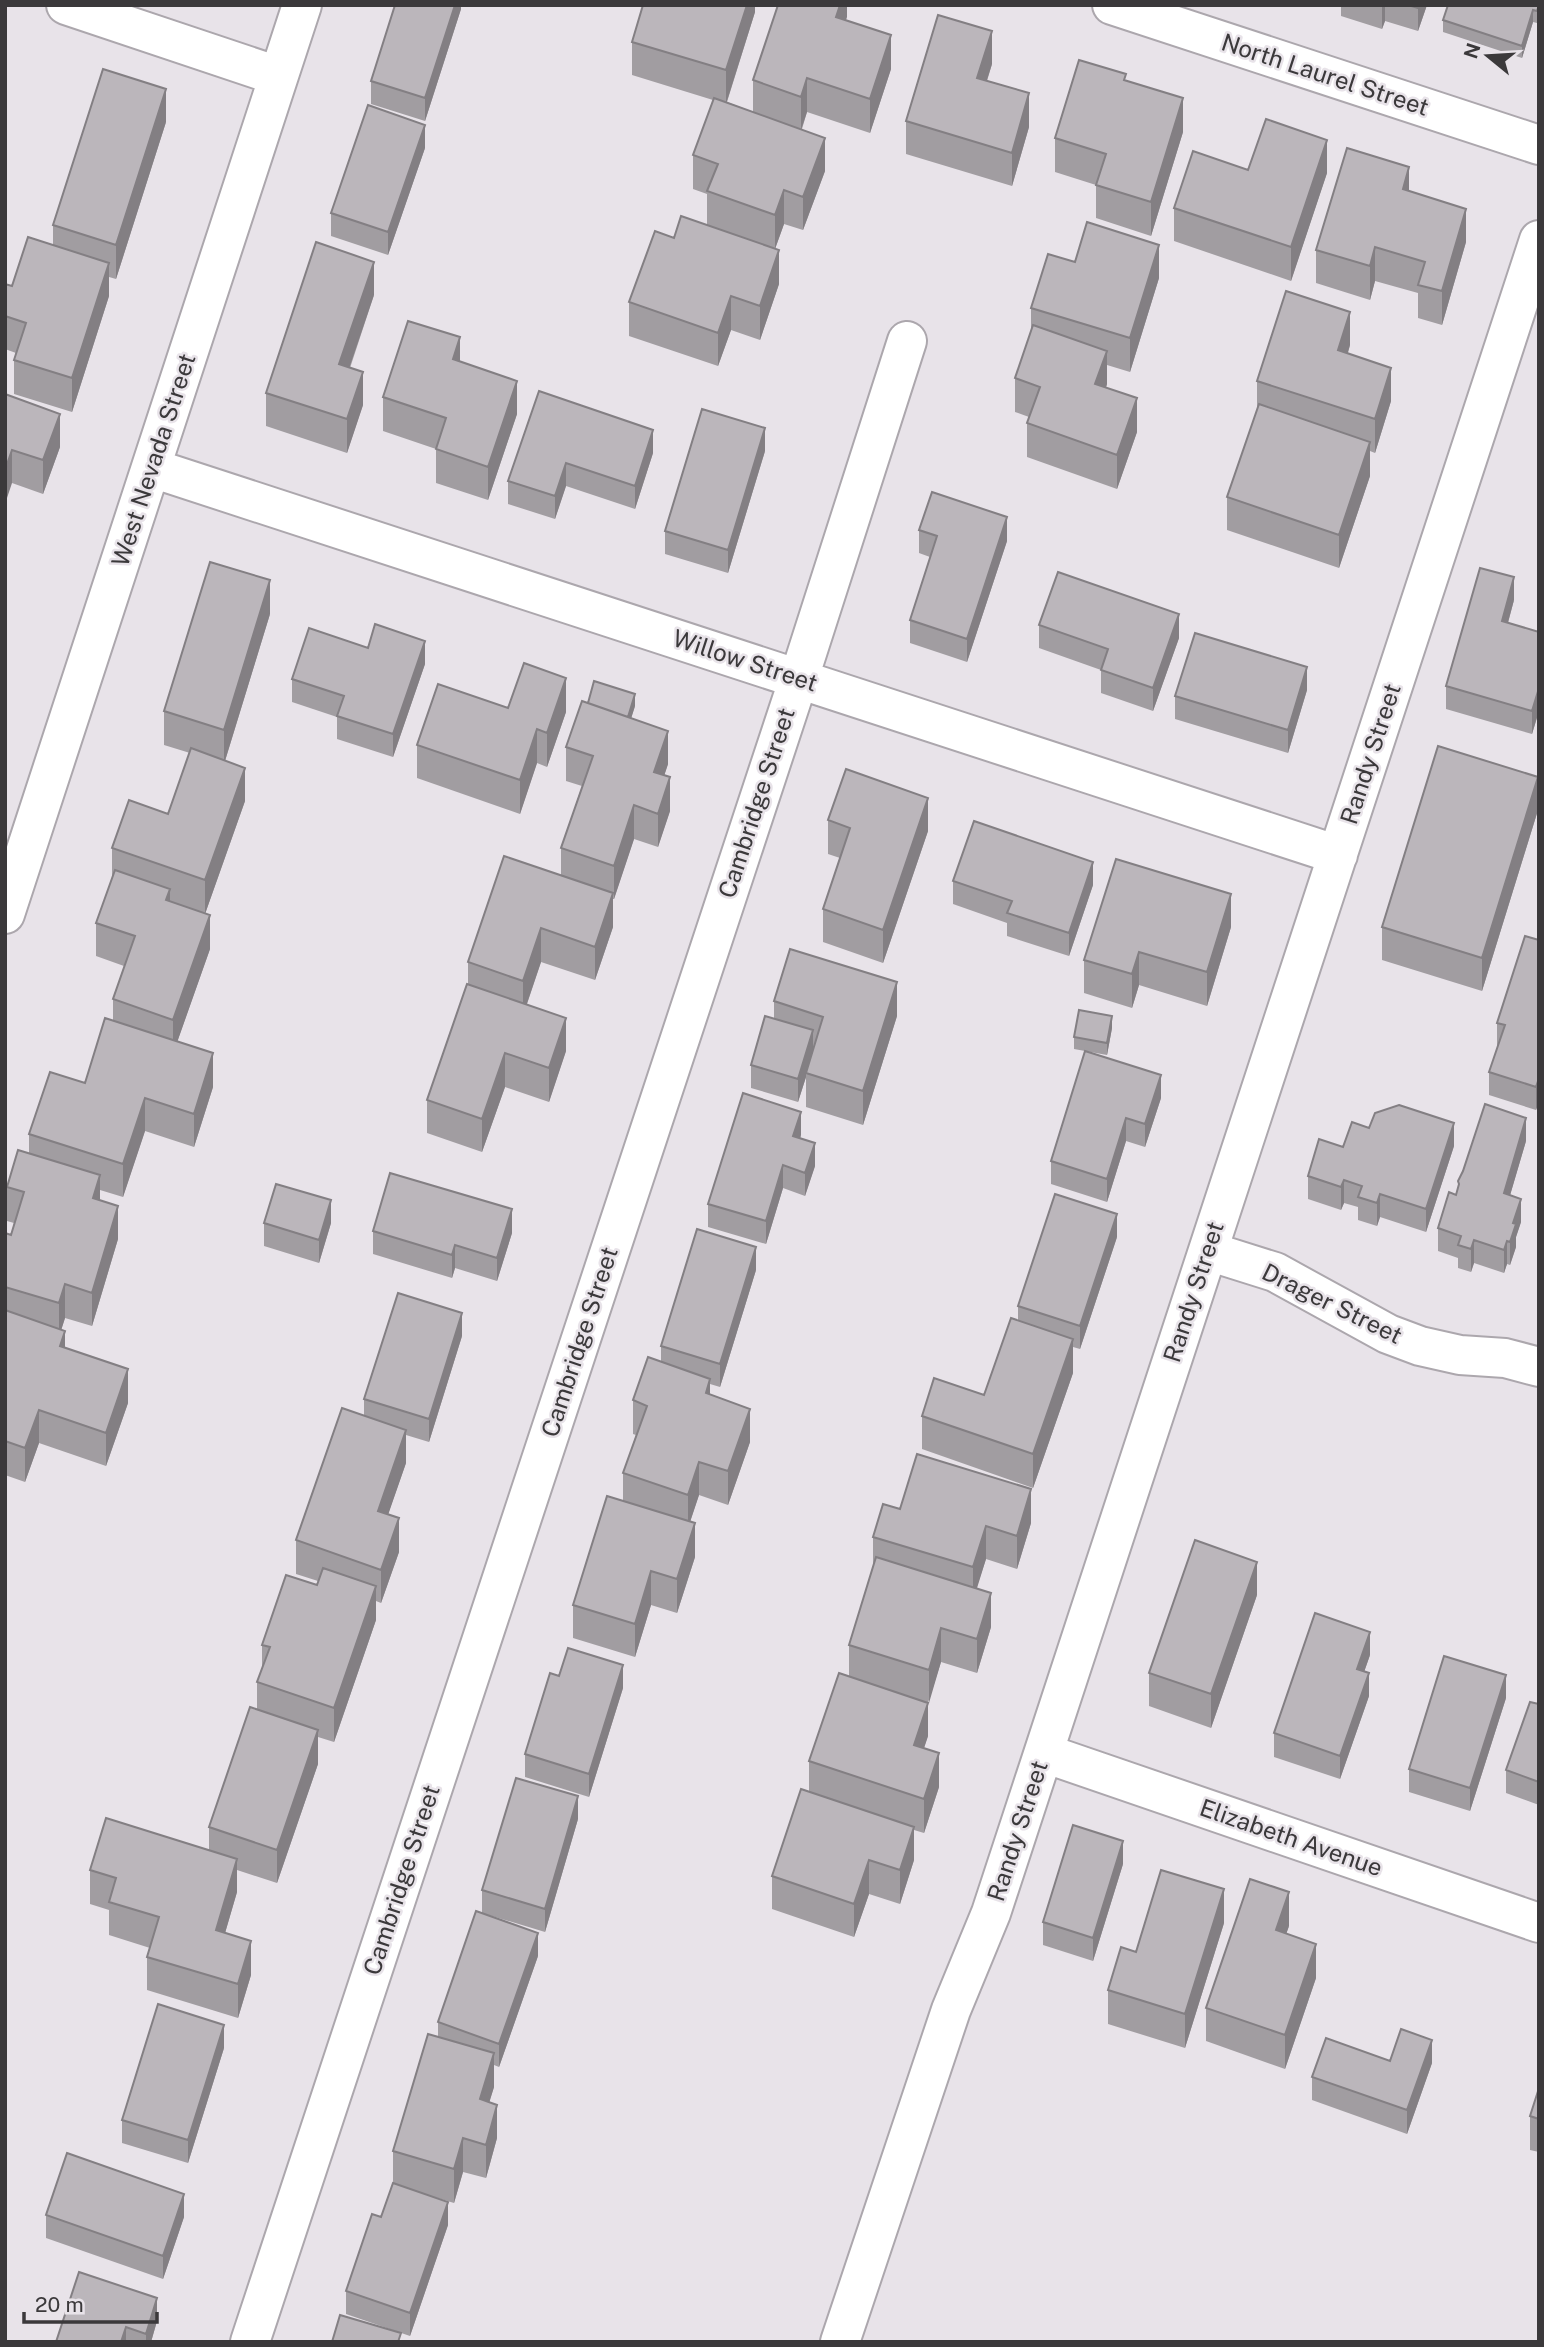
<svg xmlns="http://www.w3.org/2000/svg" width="1544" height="2347" viewBox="0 0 1544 2347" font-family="'Public Sans',sans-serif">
<rect width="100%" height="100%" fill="#e8e3e9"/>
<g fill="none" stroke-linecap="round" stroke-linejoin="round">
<!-- street casing -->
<g stroke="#aca7ad" stroke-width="42">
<path id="street" d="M66 5 278 76
M1112 5 1539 145
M152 468 1338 855
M5 914 302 5
M1208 1251 1275 1272 1388 1334 1420 1346 1460 1355 1505 1358 1539 1367
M1044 1753 1539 1923
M250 2342 799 678 907 341
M840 2342 951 2010 991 1913 1539 240"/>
</g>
<!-- street -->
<use href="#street" stroke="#fff" stroke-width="38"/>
</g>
<!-- wall -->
<path fill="#a19da1" d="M461 5V9L425 121 371 104V81Z
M755 5V12L727 102 753 112V80L847 5 846 20 891 69 870 133 807 112 802 129 825 171 803 230 784 224 775 249 779 284 760 340 731 330 718 366 629 336V302L674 238 773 248 707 225V194L693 189V155L713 100 632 75V42Z
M1339 5H1427L1418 31 1385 21 1382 29 1341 16V6Z
M1539 5V17L1537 23 1533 22 1522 58 1443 32V20Z
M992 64 987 81 1029 127 1012 186 906 154V121Z
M1126 81 1183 132 1151 236 1096 218V185L1055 172V138Z
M166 122 116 279 109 277V296L72 412 14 394V360L16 353 5 349V284L12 286 53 245V225Z
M425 148 388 255 331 236V213Z
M1248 170 1327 173 1291 281 1174 241V208Z
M1409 191 1466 242 1442 325 1418 318V293L1375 281 1370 300 1316 283V250Z
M1075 262 1159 278 1130 372 1107 365V384L1106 388 1137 432 1117 489 1027 457V423L1029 417 1015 412V378L1031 331V308Z
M374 295 350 368 363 405 347 453 266 426V393Z
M1350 345 1348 353 1391 401 1375 453 1370 451V476L1339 568 1227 530V497L1257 409V381Z
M460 362 517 414 488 500 436 483V449L383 431V397Z
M539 391 653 453 635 509 566 486 555 519 508 504V481Z
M5 394 60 447 43 494 12 483Z
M765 451 728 573 665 554V531Z
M919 530 1007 541 967 662 910 643V620L930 557 919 553Z
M1514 600 1508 623 1539 632V711L1532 734 1446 709V686Z
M270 614 225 761 245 801 205 914 210 949 177 1042 213 1087 194 1147 145 1131 123 1197 100 1190V1200L118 1239 92 1326 65 1318 61 1330 65 1348 128 1403 106 1466 39 1443 25 1482 5 1475V1233L11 1235 14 1223 7 1221V1187L29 1154V1134L85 1083 113 1021V999L124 966 96 956V923L112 878V848L168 814 190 753 164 745V711Z
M1039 625 1179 638 1153 711 1101 693V670L1039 648Z
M368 648 425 664 393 757 337 739V717L292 702V679Z
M1307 690 1288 753 1175 719V696Z
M635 706 631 718 668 764 664 776 670 811 658 847 634 839 614 899H613V927L595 980 541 962 527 1004 566 1051 549 1102 505 1087 482 1152 427 1133V1100L468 984V962L561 876V848L582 786 566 781V747Z
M508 708 566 712 547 767 537 763 520 814 417 778V745Z
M1538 810 1482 991 1382 960V927Z
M828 820 928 831 883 963 823 942V909L840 858 828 854Z
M953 881 1093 885 1069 956 1007 936V923L953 904Z
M1231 927 1207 1006 1139 985 1132 1008 1084 993V960Z
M1539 940V1102L1536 1110 1489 1095V1072L1498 1046H1497V1023Z
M774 1001 897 1016 863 1125 806 1107V1077L798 1102 751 1088V1065L774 1019Z
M1112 1028 1107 1055 1074 1049V1037Z
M1161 1098 1145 1147 1126 1141 1107 1202 1051 1184V1161Z
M1369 1128 1454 1146 1426 1232 1380 1217 1377 1226 1358 1220V1207L1344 1203 1341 1210 1308 1199V1176Z
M801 1135 800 1139 815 1166 805 1196 783 1188 766 1244 708 1227V1204Z
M1526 1141 1510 1195 1521 1222 1516 1237V1247L1510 1265 1507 1264 1504 1273 1474 1263 1471 1272 1458 1268V1258L1438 1251V1228L1456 1195 1458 1188V1181Z
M264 1223H331L319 1263 264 1246Z
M373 1231 512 1233 497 1281 455 1268 452 1278 373 1254Z
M1117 1237 1080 1349 1073 1347V1373L1033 1488 922 1449V1416L984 1395 1018 1321V1306Z
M756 1270 720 1387 710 1384V1395L750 1442 728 1505 699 1495 690 1522 695 1557 677 1613 651 1605 635 1657 573 1638V1605L623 1501V1473L636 1435 633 1434V1400L661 1362V1346Z
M462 1336 429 1442 406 1435V1463L388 1514 399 1552 381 1603 376 1601V1620L334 1742 318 1737V1764L277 1883 237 1870V1892L225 1933 251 1975 238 2018 147 1990V1957L150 1948 109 1935V1910L90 1904V1870L209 1850V1827L257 1709V1682L262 1669V1645L317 1585 318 1581 296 1574V1540L364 1416V1399Z
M900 1509 1031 1523 1017 1569 986 1559 976 1589 991 1627 977 1673 941 1662 928 1703V1736L924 1748 939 1787 924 1833 914 1830V1860L900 1904 869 1894 854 1937 772 1909V1876L809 1792V1761L849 1676V1645L873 1566V1537Z
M1257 1595 1211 1728 1149 1706V1673Z
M1370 1655 1364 1672 1369 1696 1340 1779 1274 1757V1733Z
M559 1676 623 1688 589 1797 525 1777V1754Z
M1506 1698 1470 1811 1409 1792V1769Z
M1539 1704V1805L1506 1793V1770Z
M578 1819 545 1932 482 1913V1890Z
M1123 1864 1093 1961 1043 1945V1922Z
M1224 1923 1185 2048 1108 2024V1990L1136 1952Z
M1289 1926 1286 1934 1316 1978 1285 2069 1206 2041V2008Z
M538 1956 499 2067 494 2065V2087L489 2102 497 2138 486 2178 463 2172 454 2203 418 2192 448 2225 410 2336 346 2314V2291L381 2217 393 2183V2151L438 2036V2022Z
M224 2048 188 2163 122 2143V2120Z
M1390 2061 1432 2063 1407 2134 1312 2100V2077Z
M1539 2088V2152L1530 2150V2116Z
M46 2215 184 2217 163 2279 46 2238Z
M157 2321 151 2342H56Z"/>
<!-- shaded-wall -->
<path fill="#837f83" d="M455 5H461V9L425 121V98Z
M747 5H755V12L726 104V70Z
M840 5H847V17L836 50V17Z
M1382 5H1385V21L1382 29Z
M1419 5H1427L1418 31V8Z
M1539 5V17L1537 23V11Z
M1533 10V22L1522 58V46Z
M992 31V64L977 111V78Z
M891 35V69L870 133V99Z
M807 78V112L801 130V97Z
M166 89V122L116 279V245Z
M1029 93V127L1012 186V153Z
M1183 98V132L1151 236V202Z
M425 125V148L388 255V232Z
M825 138V171L803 230V197Z
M1327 140V173L1291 281V247Z
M1409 167V201L1403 189Z
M784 190V224L775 249V215Z
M1466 209V242L1442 325V291Z
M1159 245V278L1130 372V338Z
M1375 247V281L1370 300V266Z
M779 250V284L760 340V306Z
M374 262V295L339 398V364Z
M109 263V296L72 412V378Z
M731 296V330L718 366V333Z
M1350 312V345L1338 384V350Z
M460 337V371L453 359Z
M1107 351V384L1095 417V384Z
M1391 368V401L1375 453V419Z
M363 372V405L347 453V419Z
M517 381V414L488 500V467Z
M1137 398V432L1117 489V455Z
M60 414V447L43 494V460Z
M765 428V451L728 573V550Z
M653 430V453L635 509V486Z
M1370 442V476L1339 568V535Z
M12 450V483L5 504V470Z
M566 463V486L555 519V496Z
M1007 517V541L967 662V639Z
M7 564V587L5 594V571Z
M1514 577V600L1502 644V621Z
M270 580V614L224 764V730Z
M1179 614V638L1153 711V688Z
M425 641V664L393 757V734Z
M1307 667V690L1288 753V730Z
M566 678V712L547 767V733Z
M1539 688V711L1532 734V711Z
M635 694V706L626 735V724Z
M537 729V763L520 814V780Z
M668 731V764L654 806V772Z
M245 768V801L205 914V880Z
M670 777V811L658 847V814Z
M1538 777V810L1482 991V958Z
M928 798V831L883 963V930Z
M634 805V839L614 899V866Z
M1093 862V885L1069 956V933Z
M170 889V923L166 900Z
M613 893V927L595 980V947Z
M1231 894V927L1207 1006V972Z
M210 915V949L173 1054V1020Z
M541 928V962L523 1015V981Z
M1139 952V985L1132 1008V974Z
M897 982V1016L863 1125V1091Z
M1112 1016V1028L1107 1055V1043Z
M566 1018V1051L549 1102V1068Z
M813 1030V1053L806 1073V1077L798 1102V1079Z
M213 1053V1087L194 1147V1114Z
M505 1053V1087L482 1152V1119Z
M1161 1075V1098L1145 1147V1124Z
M1539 1078V1102L1536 1110V1087Z
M145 1098V1131L123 1197V1164Z
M801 1112V1135L793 1160V1136Z
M1126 1118V1141L1107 1202V1179Z
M1526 1118V1141L1504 1216V1193Z
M1454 1123V1146L1426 1232V1209Z
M815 1143V1166L805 1196V1173Z
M783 1165V1188L766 1244V1221Z
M100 1175V1209L93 1198Z
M1344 1180V1203L1341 1210V1187Z
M1380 1194V1217L1377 1226V1203Z
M1521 1199V1222L1516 1237V1247L1510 1265V1242L1513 1223Z
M331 1200V1223L319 1263V1240Z
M118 1206V1239L92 1326V1293Z
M512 1209V1233L497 1281V1258Z
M1117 1214V1237L1080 1349V1326Z
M1474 1240V1263L1471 1272V1249Z
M1507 1241V1264L1504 1273V1250Z
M455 1245V1268L452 1278V1255Z
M756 1247V1270L720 1387V1364Z
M65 1284V1318L59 1337V1303Z
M462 1313V1336L429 1442V1419Z
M65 1331V1364L60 1346Z
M1073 1339V1373L1033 1488V1454Z
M128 1369V1403L106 1466V1433Z
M710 1379V1413L706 1393Z
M750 1409V1442L728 1505V1471Z
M39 1410V1443L25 1482V1448Z
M406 1430V1463L378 1544V1511Z
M699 1462V1495L688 1528V1495Z
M1031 1489V1523L1017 1569V1536Z
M399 1518V1552L381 1603V1570Z
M695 1523V1557L677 1613V1579Z
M986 1526V1559L973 1601V1567Z
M1257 1562V1595L1211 1728V1694Z
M651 1571V1605L635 1657V1624Z
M376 1586V1620L334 1742V1708Z
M991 1593V1627L977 1673V1639Z
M941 1628V1662L929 1703V1670Z
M1370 1632V1655L1357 1692V1669Z
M623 1665V1688L589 1797V1774Z
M1369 1673V1696L1340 1779V1756Z
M1506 1675V1698L1470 1811V1788Z
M928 1703V1736L914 1778V1745Z
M318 1730V1764L277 1883V1850Z
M939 1753V1787L924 1833V1799Z
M578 1796V1819L545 1932V1909Z
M914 1827V1860L900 1904V1870Z
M1123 1841V1864L1093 1961V1938Z
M237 1859V1892L216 1964V1930Z
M869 1860V1894L854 1937V1904Z
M1224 1889V1923L1185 2048V2014Z
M1289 1892V1926L1276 1963V1930Z
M538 1933V1956L499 2067V2044Z
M251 1941V1975L238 2018V1984Z
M1316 1944V1978L1285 2069V2035Z
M224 2025V2048L188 2163V2140Z
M1432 2040V2063L1407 2134V2110Z
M494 2053V2087L480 2133V2099Z
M497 2105V2138L486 2178V2145Z
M463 2138V2172L454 2203V2169Z
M184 2194V2217L163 2279V2256Z
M448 2202V2225L410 2336V2313Z
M157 2298V2321L151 2342H146V2334Z
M126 2327V2342H121Z"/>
<!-- building -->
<path fill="#bbb6bb" stroke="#837f83" stroke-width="2" d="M395 5H455L425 98 371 81Z
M643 5H747L726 70 632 42Z
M778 5H840L836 17 891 35 870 99 807 78 801 97 753 80Z
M1408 5H1419L1418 8Z
M1448 5H1539L1537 11 1533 10 1522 46 1443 20Z
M938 15 992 31 977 78 1029 93 1012 153 906 121Z
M1079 60 1126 74 1124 80 1183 98 1151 202 1096 185 1106 154 1055 138Z
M103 69 166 89 116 245 53 225Z
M714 98 825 138 803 197 784 190 775 215 707 191 718 164 693 155Z
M368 105 425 125 388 232 331 213Z
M1266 119 1327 140 1291 247 1174 208 1193 151 1248 170Z
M1347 148 1409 167 1403 189 1466 209 1442 291 1418 285 1425 262 1375 247 1370 266 1316 250Z
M681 216 779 250 760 306 731 296 718 333 629 302 655 231 674 238Z
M1087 222 1159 245 1130 338 1031 308 1048 254 1075 262Z
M28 237 109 263 72 378 14 360 26 323 5 316V284L12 286Z
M316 242 374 262 339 364 363 372 347 419 266 393Z
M1286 291 1350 312 1338 350 1391 368 1375 419 1257 381Z
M408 321 460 337 453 359 517 381 488 467 436 449 446 418 383 397Z
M1033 325 1107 351 1095 384 1137 398 1117 455 1027 423 1040 387 1015 378Z
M539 391 653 430 635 486 566 463 555 496 508 481Z
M5 394 60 414 43 460 12 450 5 470Z
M1259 404 1370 442 1339 535 1227 497Z
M702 409 765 428 728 550 665 531Z
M932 492 1007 517 967 639 910 620 937 536 919 530Z
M210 562 270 580 224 730 164 711Z
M1480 568 1514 577 1502 621 1539 632V688L1532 711 1446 686Z
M1058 572 1179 614 1153 688 1101 670 1108 649 1039 625Z
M375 624 425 641 393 734 337 716 344 696 292 679 309 628 368 648Z
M1195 633 1307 667 1288 730 1175 696Z
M524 663 566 678 547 733 537 729 520 780 417 745 438 684 508 708Z
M594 681 635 694 628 717 588 703Z
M582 701 668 731 654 772 670 777 658 814 634 805 614 866 561 848 593 756 566 747Z
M1438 746 1538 777 1482 958 1382 927Z
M191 748 245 768 205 880 112 848 129 800 168 814Z
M846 769 928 798 883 930 823 909 850 828 828 820Z
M974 821 1093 862 1069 933 1007 913 1012 901 953 881Z
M504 856 613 893 595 947 541 928 523 981 468 962Z
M1116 859 1231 894 1207 972 1139 952 1132 974 1084 960Z
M115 870 170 889 166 900 210 915 173 1020 113 999 135 936 96 923Z
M1525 936 1539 940V1078L1536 1087 1489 1072 1505 1025 1497 1023Z
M790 949 897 982 863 1091 806 1073 823 1017 774 1001Z
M467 984 566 1018 549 1068 505 1053 482 1119 427 1100Z
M1079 1010 1112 1016 1107 1043 1074 1037Z
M765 1016 813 1030 798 1079 751 1065Z
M105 1018 213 1053 194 1114 145 1098 123 1164 29 1134 50 1072 85 1083Z
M1085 1051 1161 1075 1145 1124 1126 1118 1107 1179 1051 1161Z
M743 1093 801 1112 793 1136 815 1143 805 1173 783 1165 766 1221 708 1204Z
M1485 1104 1526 1118 1504 1193 1521 1199 1513 1223 1516 1224 1510 1242 1507 1241 1504 1250 1474 1240 1471 1249 1458 1245 1461 1236 1438 1228 1449 1192 1456 1195 1459 1184 1458 1181 1463 1171Z
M1399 1105 1454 1123 1426 1209 1380 1194 1377 1203 1358 1197 1362 1186 1344 1180 1341 1187 1308 1176 1319 1139 1343 1147 1352 1122 1369 1128 1375 1113Z
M18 1150 100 1175 93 1198 118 1206 92 1293 65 1284 59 1303 5 1287V1233L11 1235 24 1192 7 1187Z
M390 1173 512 1209 497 1258 455 1245 452 1255 373 1231Z
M276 1184 331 1200 319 1240 264 1223Z
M1055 1194 1117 1214 1080 1326 1018 1306Z
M697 1229 756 1247 720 1364 661 1346Z
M398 1293 462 1313 429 1419 364 1399Z
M5 1310 65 1331 60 1346 128 1369 106 1433 39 1410 25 1448 5 1441Z
M1011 1318 1073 1339 1033 1454 922 1416 934 1378 984 1395Z
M648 1357 710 1379 706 1393 750 1409 728 1471 699 1462 688 1495 623 1473 647 1406 633 1400Z
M342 1408 406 1430 378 1511 399 1518 381 1570 296 1540Z
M917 1454 1031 1489 1017 1536 986 1526 973 1567 873 1537 883 1504 900 1509Z
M607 1496 695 1523 677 1579 651 1571 635 1624 573 1605Z
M1195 1540 1257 1562 1211 1694 1149 1673Z
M876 1557 991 1593 977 1639 941 1628 929 1670 849 1645Z
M323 1568 376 1586 334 1708 257 1682 270 1647 262 1645 286 1575 317 1585Z
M1315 1613 1370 1632 1357 1669 1369 1673 1340 1756 1274 1733Z
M568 1648 623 1665 589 1774 525 1754 550 1673 559 1676Z
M1444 1656 1506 1675 1470 1788 1409 1769Z
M839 1673 928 1703 914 1745 939 1753 924 1799 809 1761Z
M1530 1702 1539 1704V1782L1506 1770Z
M250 1707 318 1730 277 1850 209 1827Z
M516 1778 578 1796 545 1909 482 1890Z
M801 1789 914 1827 900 1870 869 1860 854 1904 772 1876Z
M106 1818 237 1859 216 1930 251 1941 238 1984 147 1957 159 1917 109 1902 116 1878 90 1870Z
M1073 1825 1123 1841 1093 1938 1043 1922Z
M1161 1870 1224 1889 1185 2014 1108 1990 1121 1947 1136 1952Z
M1250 1879 1289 1892 1276 1930 1316 1944 1285 2035 1206 2008Z
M476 1911 538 1933 499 2044 438 2022Z
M158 2004 224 2025 188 2140 122 2120Z
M1401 2029 1432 2040 1407 2110 1312 2077 1326 2038 1390 2061Z
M428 2034 494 2053 480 2099 497 2105 486 2145 463 2138 454 2169 393 2151Z
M1539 2088V2119L1530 2116Z
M67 2153 184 2194 163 2256 46 2215Z
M393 2183 448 2202 410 2313 346 2291 372 2214 381 2217Z
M79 2272 157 2298 146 2334 126 2327 121 2342H56Z
M340 2315 401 2333 398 2342H332Z"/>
<g text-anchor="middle" stroke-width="5" stroke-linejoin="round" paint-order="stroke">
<!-- street labels -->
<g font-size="24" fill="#3b393b" stroke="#e8e3e9">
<text transform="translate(1325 75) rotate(18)" y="8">North Laurel Street</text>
<text transform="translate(154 460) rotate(-72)" y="8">West Nevada Street</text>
<text transform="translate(745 661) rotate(18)" y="8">Willow Street</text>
<text transform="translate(1371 754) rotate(-72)" y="8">Randy Street</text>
<text transform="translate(757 803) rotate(-72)" y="8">Cambridge Street</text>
<text transform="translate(1194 1292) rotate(-72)" y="8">Randy Street</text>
<text transform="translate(1332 1304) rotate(26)" y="8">Drager Street</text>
<text transform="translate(580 1342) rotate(-72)" y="8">Cambridge Street</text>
<text transform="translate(1018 1831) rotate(-72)" y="8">Randy Street</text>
<text transform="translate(1291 1838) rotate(19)" y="8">Elizabeth Avenue</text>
<text transform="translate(402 1880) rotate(-72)" y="8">Cambridge Street</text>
</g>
</g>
<!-- border -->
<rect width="1544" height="2347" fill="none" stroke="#3b393b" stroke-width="14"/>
<!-- north arrow -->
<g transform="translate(1488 56) rotate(288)" stroke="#e8e3e9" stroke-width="5" paint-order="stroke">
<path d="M0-5L12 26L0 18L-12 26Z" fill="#3b393b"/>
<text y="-10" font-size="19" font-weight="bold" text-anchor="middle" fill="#3b393b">N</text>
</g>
<!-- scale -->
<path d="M24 2312v10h133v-10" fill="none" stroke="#3b393b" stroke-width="3.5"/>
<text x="35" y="2312" font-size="21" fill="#3b393b" stroke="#e8e3e9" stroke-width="5" paint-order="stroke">20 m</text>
</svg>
